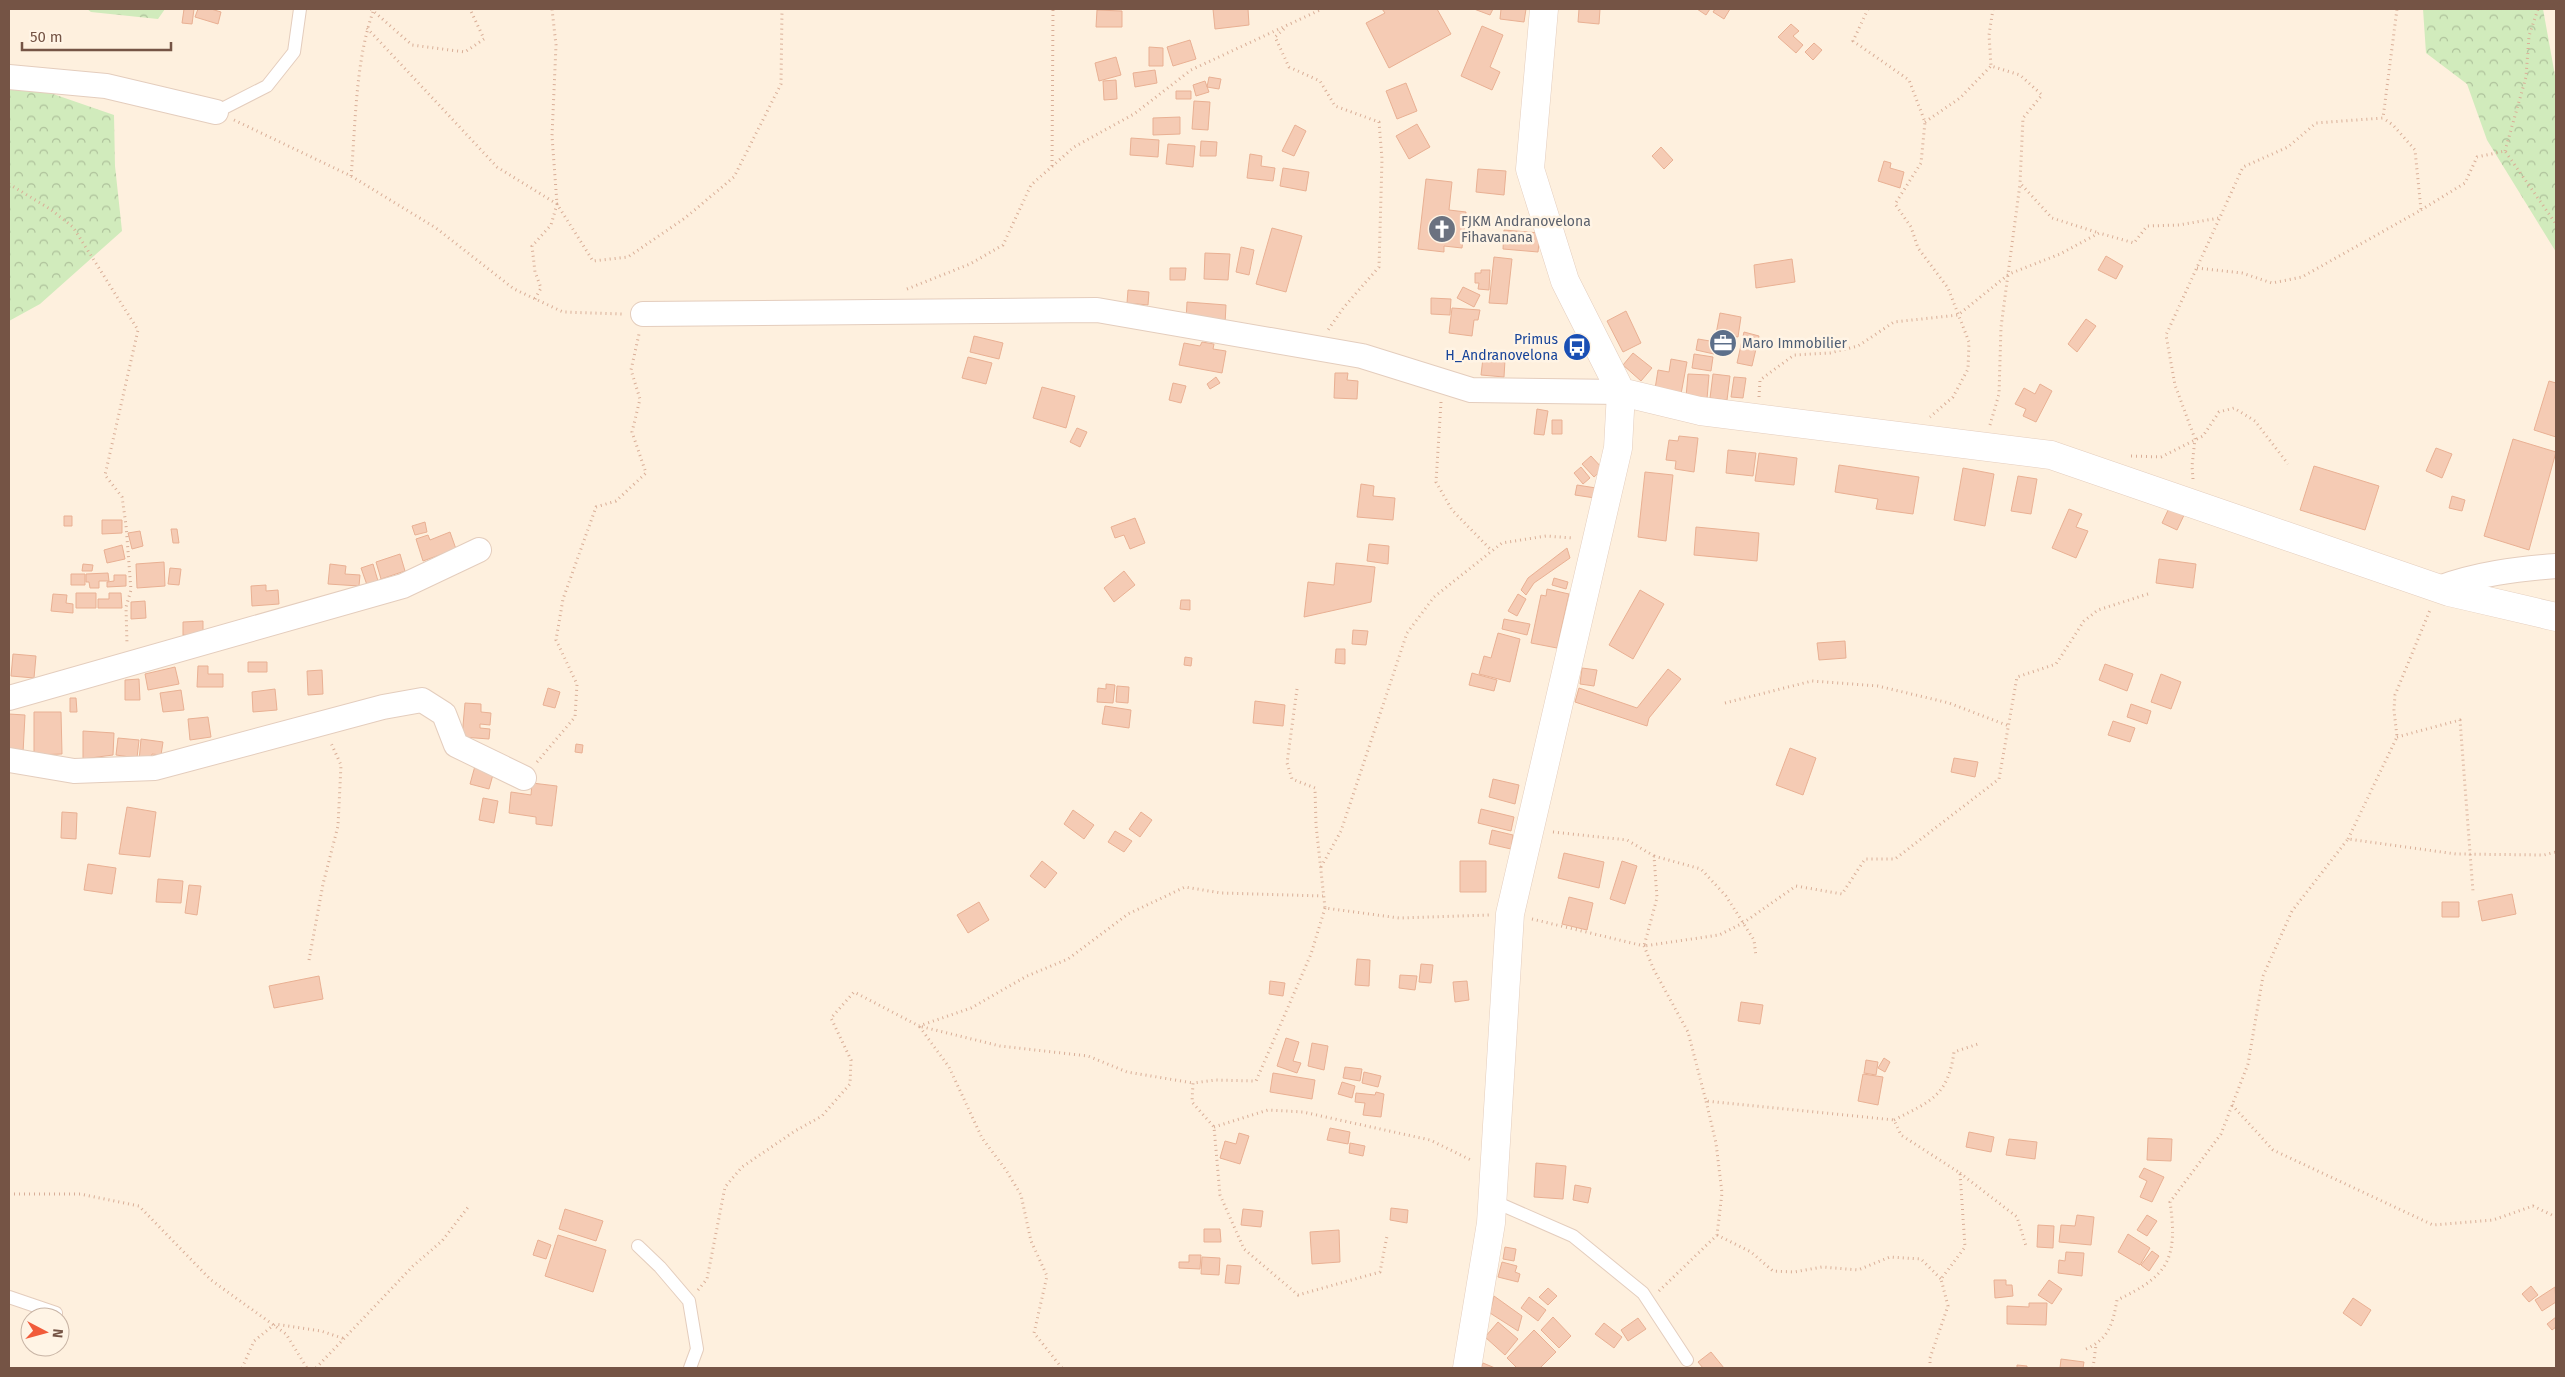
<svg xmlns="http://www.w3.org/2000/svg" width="2565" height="1377" viewBox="0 0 2565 1377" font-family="'Fira Sans',sans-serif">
<defs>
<pattern id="forest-crowns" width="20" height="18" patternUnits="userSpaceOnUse" patternTransform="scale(1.25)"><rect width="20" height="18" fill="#d1ebbc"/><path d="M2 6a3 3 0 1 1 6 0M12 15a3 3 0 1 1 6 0" fill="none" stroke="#aec19b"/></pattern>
</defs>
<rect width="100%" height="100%" fill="#fef0de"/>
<!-- forest -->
<path fill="url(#forest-crowns)" d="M87 9H165L158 19 91 12Z
M2423 9H2543L2556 81V252L2487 140 2467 84 2426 53Z
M9 69 30 86 114 115 115 166 122 231 40 304 9 321Z"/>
<!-- building -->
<path fill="#f5cbb4" stroke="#e9b093" d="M184 9H194L192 24 182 23Z
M198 9H211L221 12 218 24 195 17Z
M1213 9H1248L1249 25 1215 29Z
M1382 9H1437L1451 34 1389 68 1366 23 1385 13Z
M1474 9H1493L1490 15Z
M1501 9H1526L1524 22 1500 19Z
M1579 9H1600L1599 24 1578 22Z
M1697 9H1710L1706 15Z
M1715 9H1730L1724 19 1713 12Z
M1097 10 1122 11V27H1096Z
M1791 24 1799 31 1793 36 1803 45 1796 53 1778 37Z
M1482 26 1503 35 1490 67 1500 72 1492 90 1461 76Z
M1190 40 1196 59 1173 66 1167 47Z
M1814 43 1822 50 1813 60 1805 52Z
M1149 47 1163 48V66H1149Z
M1116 57 1121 75 1099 81 1095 63Z
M1155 70 1157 83 1135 87 1133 73Z
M1209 77 1221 79 1219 89 1207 87Z
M1116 80 1117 99 1104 100 1103 81Z
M1205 81 1209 92 1196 96 1193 85Z
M1406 83 1417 111 1397 119 1386 91Z
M1176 91H1191V99H1176Z
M1194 101 1210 102 1208 130 1192 129Z
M1180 117V134L1153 135V118Z
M1417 124 1430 147 1409 159 1396 136Z
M1295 125 1306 131 1294 156 1282 151Z
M1131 138 1159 140 1158 157 1130 155Z
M1201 141 1217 142 1216 156H1200Z
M1168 144 1195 146 1193 167 1166 164Z
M1661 147 1673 160 1664 169 1652 156Z
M1250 154 1262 156 1261 166 1275 168 1273 181 1247 178Z
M1884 161 1891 163 1890 168 1904 172 1900 188 1878 181Z
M1283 168 1309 172 1306 191 1280 186Z
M1478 169 1506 171 1504 195 1476 192Z
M1426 179 1452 182 1449 210 1466 212 1462 248 1444 246V252L1418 249Z
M1272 228 1302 236 1286 292 1256 284Z
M1504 230 1540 233 1538 252 1503 249Z
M1241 247 1254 250 1249 275 1236 272Z
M1205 253 1230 254 1228 280 1204 279Z
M2106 256 2123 266 2116 279 2098 270Z
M1494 257 1512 259 1507 304 1489 303Z
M1792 259 1795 282 1756 288 1754 265Z
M1170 268H1186L1185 280H1170Z
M1481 270H1490L1489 290 1478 289 1479 283H1475V273H1481Z
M1463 287 1480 295 1474 307 1457 298Z
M1128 290 1149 292 1148 305 1127 303Z
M1431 298 1451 299 1450 315 1431 314Z
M1187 302 1226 305 1225 324 1186 321Z
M1452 308 1480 310 1478 320H1474L1472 336 1449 333Z
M1626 311 1641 343 1623 352 1607 321Z
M1720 313 1741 317 1738 337 1716 334Z
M2086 319 2096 326 2077 352 2068 344Z
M1744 332 1759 336 1752 366 1737 363Z
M974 336 1003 343 999 359 970 352Z
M1698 339 1716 342 1714 354 1696 350Z
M1202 342 1214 344 1213 349 1226 351 1222 373 1179 365 1184 343 1200 346Z
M1633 353 1652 368 1641 381 1623 365Z
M1694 354 1713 357 1711 371 1692 368Z
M968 357 992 363 986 384 962 378Z
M1483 358 1505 360 1504 377 1481 375Z
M1671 359 1687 362 1681 394 1655 389 1658 370 1669 372Z
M1335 373H1348L1347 380 1358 381 1357 399 1334 398Z
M1688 374 1709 375 1707 399 1686 397Z
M1713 374 1730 376 1727 400 1710 398Z
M1216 377 1220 383 1210 389 1207 384Z
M1734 377 1746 378 1743 398 1731 397Z
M2549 381 2556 383V437L2534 430Z
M1173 383 1186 386 1181 403 1169 400Z
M2040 384 2052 391 2036 422 2023 416 2026 409 2015 404 2024 388 2035 394Z
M1042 387 1075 396 1066 428 1033 418Z
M1537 409 1548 411 1544 435 1534 434Z
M1552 420H1562V434H1552Z
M1077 428 1087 432 1080 447 1070 442Z
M1679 436 1698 438 1694 472 1675 469 1676 461 1666 460 1669 440 1678 441Z
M2513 439 2556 452 2529 550 2484 536Z
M2436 448 2452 454 2442 478 2426 471Z
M1728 450 1756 453 1753 476 1726 473Z
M1759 453 1797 458 1794 485 1755 481Z
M1591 456 1603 469 1594 477 1582 464Z
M1839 465 1919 477 1913 514 1876 509 1878 499 1835 492Z
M2314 466 2379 486 2365 530 2300 510Z
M1581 467 1590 478 1583 484 1574 473Z
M1963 468 1994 474 1985 526 1954 520Z
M1645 472 1673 475 1666 541 1638 537Z
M2018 476 2037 479 2031 514 2011 511Z
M1361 484 1374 486 1373 496 1395 498 1393 520 1357 517Z
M1577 485 1596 488 1595 498 1575 495Z
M2452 496 2465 500 2462 511 2449 508Z
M2170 506 2185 513 2177 530 2162 523Z
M2069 509 2082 514 2076 527 2088 531 2076 558 2052 548Z
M64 516H72V526H64Z
M1135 518 1145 543 1130 549 1124 535 1115 538 1111 527Z
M102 520H122V533L102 534Z
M425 522 427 532 415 535 412 526Z
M1696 527 1759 533 1757 561 1694 555Z
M171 529H177L179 543H173Z
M140 531 143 546 132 549 128 533Z
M450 532 456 549 423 561 416 539 428 535 430 540Z
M1369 544 1389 546 1388 564 1367 561Z
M122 545 125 559 107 563 104 550Z
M1567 548 1570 558 1534 583 1526 595 1521 590 1528 578Z
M400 554 405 571 381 579 376 562Z
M2159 559 2196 564 2193 588 2156 583Z
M164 562 165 586 137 588 136 564Z
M1336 563 1375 567 1371 602 1304 617 1308 582 1334 585Z
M83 564 93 565 92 571H82Z
M330 564 346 566 345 574 360 575 359 586 328 584Z
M373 564 378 581 367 585 361 568Z
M170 568 181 569 179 585 168 584Z
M1124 571 1135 585 1114 602 1104 588Z
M108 573 109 581H99V588H90L89 582H86V574Z
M71 574H85V585H71Z
M114 575H126V586L107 587V582L114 581Z
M1554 578 1568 582 1566 589 1552 585Z
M266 585V591L278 590 279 604 252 606 251 586Z
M1547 589 1569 594 1557 648 1531 643 1541 595 1546 596Z
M1640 590 1664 604 1633 659 1609 645Z
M76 593H96V608H76Z
M109 593H121L122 608H98V599H109Z
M53 594 67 595 66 603 73 604V613L51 611Z
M1518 594 1526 599 1517 616 1508 611Z
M1181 600H1190V610L1180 609Z
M145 601 146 618 131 619V602Z
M1504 619 1530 624 1527 635 1502 629Z
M203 621V634L183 635V622Z
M1353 630 1368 631 1366 645 1352 644Z
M1498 633 1520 639 1510 682 1479 674 1484 656 1491 658Z
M1845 641 1846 658 1819 660 1817 643Z
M1336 649H1345V664L1335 663Z
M13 654 36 656 34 678 11 676Z
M1185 657 1192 658 1191 666 1184 665Z
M248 662H267V672H248Z
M2105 664 2133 674 2127 691 2099 680Z
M198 666H208V674H223V687H197Z
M175 667 179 684 148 690 145 674Z
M1582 668 1597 670 1594 686 1580 684Z
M1668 669 1681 679 1649 718 1647 726 1575 702 1579 688 1637 708Z
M322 670 323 694 308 695 307 671Z
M1472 673 1497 680 1494 691 1469 685Z
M2161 674 2181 682 2171 709 2151 702Z
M139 679 140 700H125V680Z
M1106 684 1115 685 1113 703 1097 702 1098 688 1106 689Z
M1117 686 1129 687 1128 703 1116 702Z
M548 688 560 692 555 708 543 705Z
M275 689 277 710 253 712 252 692Z
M181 690 184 710 163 712 160 693Z
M70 698H76L77 712H70Z
M1255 701 1285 705 1283 726 1253 723Z
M465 703 481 704V712L491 713 490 725 480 724V728L490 729 489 739 462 737Z
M2131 704 2151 711 2147 724 2127 717Z
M1105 706 1131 710 1129 728 1102 724Z
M34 712H61L62 754 34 755Z
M9 714 25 715 23 753 9 752Z
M208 717 211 737 190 740 188 719Z
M2113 721 2135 728 2130 742 2108 735Z
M83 731 114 733 113 755 83 759Z
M118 738 139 740 137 758 116 755Z
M141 739 163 742 161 755 152 754 151 762 139 761Z
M576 744 583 745 582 753 575 752Z
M1790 748 1816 758 1803 795 1776 785Z
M1954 758 1978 762 1975 777 1951 772Z
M475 766 494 771 489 789 470 784Z
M1493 779 1519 785 1515 804 1489 797Z
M532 783 557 786 552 826 536 824V817L509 813 511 792 531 795Z
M483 798 498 801 494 823 479 820Z
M127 807 156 812 150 857 119 854Z
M1481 809 1514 817 1511 831 1478 823Z
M1073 810 1094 825 1084 839 1064 824Z
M62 812 77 813 76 839 61 838Z
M1141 812 1152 820 1140 837 1129 829Z
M1492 830 1513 835 1511 849 1489 844Z
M1115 831 1132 841 1124 852 1108 842Z
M1564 853 1604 862 1599 888 1558 878Z
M1042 861 1057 873 1045 888 1030 876Z
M1460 861H1486V892H1460Z
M1622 861 1637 866 1625 904 1610 899Z
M88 864 116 868 112 894 84 890Z
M158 879 183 881 181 903 156 902Z
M189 885 201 886 197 915 185 913Z
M2512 894 2516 914 2482 921 2478 901Z
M1569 897 1593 903 1587 930 1562 924Z
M979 902 989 920 968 933 957 915Z
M2442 902H2459V917H2442Z
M1357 959 1370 960 1369 986 1355 985Z
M1421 964 1433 965 1431 983 1419 982Z
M1400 975 1417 976 1415 990 1399 988Z
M319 976 323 999 274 1008 269 986Z
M1270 981 1285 983 1283 996 1269 994Z
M1467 981 1469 1000 1455 1002 1453 982Z
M1741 1002 1763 1005 1760 1024 1738 1021Z
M1286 1038 1299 1042 1293 1061 1301 1063 1297 1073 1277 1066Z
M1312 1043 1328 1046 1324 1070 1308 1066Z
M1884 1058 1890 1062 1885 1072 1878 1068Z
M1866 1060 1878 1062 1876 1075 1864 1073Z
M1345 1067 1362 1069 1360 1081 1343 1078Z
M1364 1072 1381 1076 1378 1087 1362 1083Z
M1273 1073 1315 1080 1312 1099 1270 1092Z
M1863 1074 1883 1077 1878 1105 1858 1101Z
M1342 1082 1355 1086 1352 1098 1338 1094Z
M1376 1092 1384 1094 1381 1117 1363 1115 1365 1103 1355 1102 1356 1093 1375 1095Z
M1330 1128 1350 1132 1348 1144 1327 1140Z
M1969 1132 1994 1137 1991 1152 1966 1147Z
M1239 1133 1249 1136 1240 1164 1220 1158 1225 1141 1236 1144Z
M2148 1138 2172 1139 2171 1161 2147 1160Z
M2009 1139 2037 1142 2035 1159 2006 1155Z
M1350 1143 1365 1146 1363 1156 1349 1153Z
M1536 1163 1566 1166 1563 1199 1534 1197Z
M2144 1168 2164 1177 2152 1202 2140 1197 2147 1181 2139 1177Z
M1575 1185 1591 1188 1588 1203 1573 1200Z
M1391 1208 1408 1210 1407 1223 1390 1220Z
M565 1209 603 1221 596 1241 559 1229Z
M1243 1209 1263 1211 1261 1227 1241 1225Z
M2077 1215 2094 1217 2091 1245 2059 1242 2061 1225 2075 1226Z
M2147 1215 2157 1221 2147 1236 2137 1230Z
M2038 1225 2054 1226 2053 1248 2037 1247Z
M1204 1229H1220L1221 1242H1204Z
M1339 1230 1340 1262 1312 1264 1310 1232Z
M2128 1234 2150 1248 2140 1265 2118 1252Z
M558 1235 606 1250 593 1292 545 1276Z
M538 1240 551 1245 546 1259 533 1255Z
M1505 1247 1516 1249 1514 1261 1503 1259Z
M2152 1251 2159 1256 2149 1271 2141 1265Z
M2066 1252 2084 1253 2082 1276 2058 1273 2059 1260 2065 1261Z
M1189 1255H1201L1200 1269 1179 1268V1262H1189Z
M1202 1257 1220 1258 1219 1275 1201 1274Z
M1502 1262 1517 1266 1515 1272 1520 1274 1518 1282 1498 1277Z
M1227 1265 1241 1266 1239 1284 1225 1283Z
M1994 1280H2006V1285H2012L2013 1296 1995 1298Z
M2049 1280 2062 1289 2052 1304 2038 1295Z
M2531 1286 2538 1295 2529 1302 2522 1294Z
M2555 1287 2556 1302 2542 1311 2535 1300Z
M1548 1288 1557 1296 1548 1305 1539 1297Z
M1494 1296 1522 1316 1518 1331 1490 1313Z
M1529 1297 1546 1310 1538 1321 1521 1308Z
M2353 1298 2371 1310 2361 1326 2343 1313Z
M2029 1303H2047L2046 1325 2007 1324V1306L2029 1307Z
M1553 1317 1571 1336 1559 1348 1541 1330Z
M2556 1317V1327L2552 1330 2547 1324Z
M1638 1318 1646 1329 1628 1341 1621 1330Z
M1498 1322 1518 1339 1505 1355 1485 1337Z
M1604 1323 1622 1337 1614 1348 1595 1334Z
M1534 1330 1556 1352 1540 1368H1517L1507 1358Z
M1711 1352 1724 1368H1703L1698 1362Z
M2061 1359 2084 1362 2083 1368H2060Z
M1483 1363 1495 1368H1481Z
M2017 1365 2027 1366V1368H2017Z"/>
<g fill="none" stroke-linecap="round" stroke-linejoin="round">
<!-- service casing -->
<g stroke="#e4cdbd" stroke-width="14">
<path id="service" d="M216 112 267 86 294 52 300 9
M1493 1201 1573 1236 1643 1293 1687 1360
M638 1246 660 1267 689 1301 697 1349 690 1368
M9 1297 56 1313"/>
</g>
<!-- minor casing -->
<g stroke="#e4cdbd" stroke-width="26">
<path id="minor" d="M9 77 106 86 216 112
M643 314 1097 310 1362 356 1471 390 1621 392
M2439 588C2477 574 2516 569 2556 566
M9 698 403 586 479 550
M9 760 74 771 155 768 383 707 422 700 444 714 456 745 524 778"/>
</g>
<!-- tertiary casing -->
<g stroke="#e4cdbd" stroke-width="29">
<path id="tertiary" d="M1621 392 1700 411 2051 455 2449 592 2556 617
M1467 1368 1491 1223 1510 914 1618 448 1621 392 1565 281 1530 169 1544 9"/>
</g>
<!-- path -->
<path stroke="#d9ae97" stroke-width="3" stroke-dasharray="1 4" stroke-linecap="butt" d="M371 9 412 45 465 52 484 39 470 9
M1868 9 1853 41 1909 80 1925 122 1921 163 1895 204 1911 227 1918 248 1948 288 1969 342 1968 369 1953 397 1930 417
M1993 9 1989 35 1991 66 2020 75 2042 95 2023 118 2020 183 2052 218 2099 233
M367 28 497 167 557 204 593 261 628 257 685 218 734 177 781 84 782 9
M1284 29 1275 37 1289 67 1320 81 1335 106 1379 122 1382 159 1379 267 1344 307 1328 330
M234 120 351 176 436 228 514 289 563 312 622 314
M1925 122 1960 98 1991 66
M2505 151 2526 77 2529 36 2538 9
M1052 166 1053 9
M351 176C356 122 355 61 374 9
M9 184 50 209 73 227 138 330 105 475 122 497 126 525 131 590 126 607 127 644
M2421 210 2465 183 2477 157 2505 151 2556 224
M2197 268 2242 273 2272 283 2302 277 2421 210 2415 150 2393 125 2383 118
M907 289 970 264 1003 245 1031 185 1074 147 1134 114 1191 70 1322 9
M535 299 541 288 535 272 532 246 551 225 557 204 552 136 556 45 552 9
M1759 397 1760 380 1794 355 1830 353 1858 346 1894 322 1958 315 2009 274 2060 254 2099 233 2134 243 2147 226 2179 225 2219 218
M1441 402 1436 482 1452 510 1492 551
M1990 425 1999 394 2001 327 2020 184
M2131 456 2161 457 2203 436 2219 412 2234 408 2255 421 2288 464
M2193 479 2192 466 2195 439 2175 385 2166 335 2243 167 2288 147 2316 123 2383 118 2397 9
M1297 689 1287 763 1292 779 1315 788 1316 825 1325 908 1399 918 1489 915
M1725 703 1812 681 1878 686 1949 703 2009 726
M2397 737 2460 720 2473 892
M537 762 575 717 577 684 556 640 563 599 596 507 616 501 646 473 632 432 640 399 631 370 639 334
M1553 832 1627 840 1654 856 1657 898 1644 946 1719 935 1743 923 1796 886 1842 894 1865 859H1895L1999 779 2017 677 2056 664 2084 621 2098 610 2151 593
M2348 839 2397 737 2394 710 2395 695 2430 610
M1654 856 1701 869 1726 896 1754 940 1756 957
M1321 867 1341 831 1407 633 1434 597 1502 543 1546 536 1573 538
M1325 908 1311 954 1256 1081 1216 1080 1193 1083 1192 1102 1214 1127 1220 1195 1244 1249 1298 1295 1380 1272 1387 1236
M1532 919 1644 946 1654 970 1688 1032 1706 1101 1894 1120 1901 1135 1960 1173 1965 1247 1941 1279 1948 1306 1930 1358V1368
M309 960 323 884 338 826 341 765 331 743
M2232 1105 2273 1150 2433 1225 2493 1220 2533 1206 2556 1217
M1894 1120C1931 1101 1948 1096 1954 1052L1978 1044
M1214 1127 1268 1110 1303 1112 1430 1140 1473 1161
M1960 1173 2017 1217 2026 1246
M9 1194H80L139 1206 211 1280 286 1334 307 1368
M1717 1235 1751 1252 1773 1271 1794 1272 1822 1267 1858 1270 1890 1257 1921 1259 1941 1279
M698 1290 707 1279 725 1187 742 1167 795 1131 822 1116 850 1084 851 1060 831 1018 854 992 919 1026 971 1008 1027 976 1068 959 1128 914 1185 887 1221 893 1323 896
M1659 1291 1717 1235 1722 1193 1716 1143 1706 1101
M2086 1349C2109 1339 2113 1323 2117 1300 2169 1276 2178 1258 2170 1202L2221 1134 2248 1064 2263 976 2292 911 2348 839 2456 854 2544 855 2556 852
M242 1368 254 1341 275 1324 321 1331 345 1339
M316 1368 413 1266 442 1241 469 1206
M1062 1368 1034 1333 1047 1276 1031 1241 1021 1195 1006 1170 982 1138 949 1067 919 1026 1000 1046 1088 1056 1127 1072 1193 1083
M2093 1368 2096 1345"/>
<!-- service -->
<use href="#service" stroke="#fff" stroke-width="12"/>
<!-- minor -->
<use href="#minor" stroke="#fff" stroke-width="24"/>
<!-- tertiary -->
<use href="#tertiary" stroke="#fff" stroke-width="28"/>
</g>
<!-- icons -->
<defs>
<g id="church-disc" transform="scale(1.4375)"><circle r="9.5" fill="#6b7280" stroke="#fff4e5"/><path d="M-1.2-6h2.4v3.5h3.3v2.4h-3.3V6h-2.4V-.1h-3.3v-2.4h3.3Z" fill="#fff"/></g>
<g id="office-disc" transform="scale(1.4375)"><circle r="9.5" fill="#5c6f8a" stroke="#fff4e5"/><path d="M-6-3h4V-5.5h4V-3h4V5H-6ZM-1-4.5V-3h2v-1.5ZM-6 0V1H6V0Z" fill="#fff"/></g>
<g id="bus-disc" transform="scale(1.4375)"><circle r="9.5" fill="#1a4fb4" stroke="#fff4e5"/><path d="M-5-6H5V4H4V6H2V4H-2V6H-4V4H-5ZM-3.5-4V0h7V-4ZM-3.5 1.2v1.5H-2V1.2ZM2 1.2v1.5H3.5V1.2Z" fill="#fff"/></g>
</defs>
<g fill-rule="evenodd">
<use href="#church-disc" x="1442" y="229"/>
<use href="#office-disc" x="1723" y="343"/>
<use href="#bus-disc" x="1577" y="347"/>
</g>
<g text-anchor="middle" stroke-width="5" stroke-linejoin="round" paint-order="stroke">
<!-- worship labels -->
<g font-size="14" fill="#5b616d" stroke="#fff4e5" text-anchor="start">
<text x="1461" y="226">FJKM Andranovelona<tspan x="1461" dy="16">Fihavanana</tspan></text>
</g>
<!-- transit labels -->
<g font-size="14" fill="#164399" stroke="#fff4e5" text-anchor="end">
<text x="1558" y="344">Primus<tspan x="1558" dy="16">H_Andranovelona</tspan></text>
</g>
<!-- service labels -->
<g font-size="14" fill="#4e5e75" stroke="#fff4e5" text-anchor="start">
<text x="1742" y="348">Maro Immobilier</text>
</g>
</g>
<!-- border -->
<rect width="2565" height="1377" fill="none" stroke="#755445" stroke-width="20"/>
<!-- north arrow -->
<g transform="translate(45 1332) rotate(96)"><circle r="24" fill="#fff4e5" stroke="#c8b4a5"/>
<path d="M0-4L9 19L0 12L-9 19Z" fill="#f15b3a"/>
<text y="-8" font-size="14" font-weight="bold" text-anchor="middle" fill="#755445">N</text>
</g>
<!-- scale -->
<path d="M22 42v8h149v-8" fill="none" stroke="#755445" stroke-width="2.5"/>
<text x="30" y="42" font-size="15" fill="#755445" stroke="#fff4e5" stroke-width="4" paint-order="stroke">50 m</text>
</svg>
